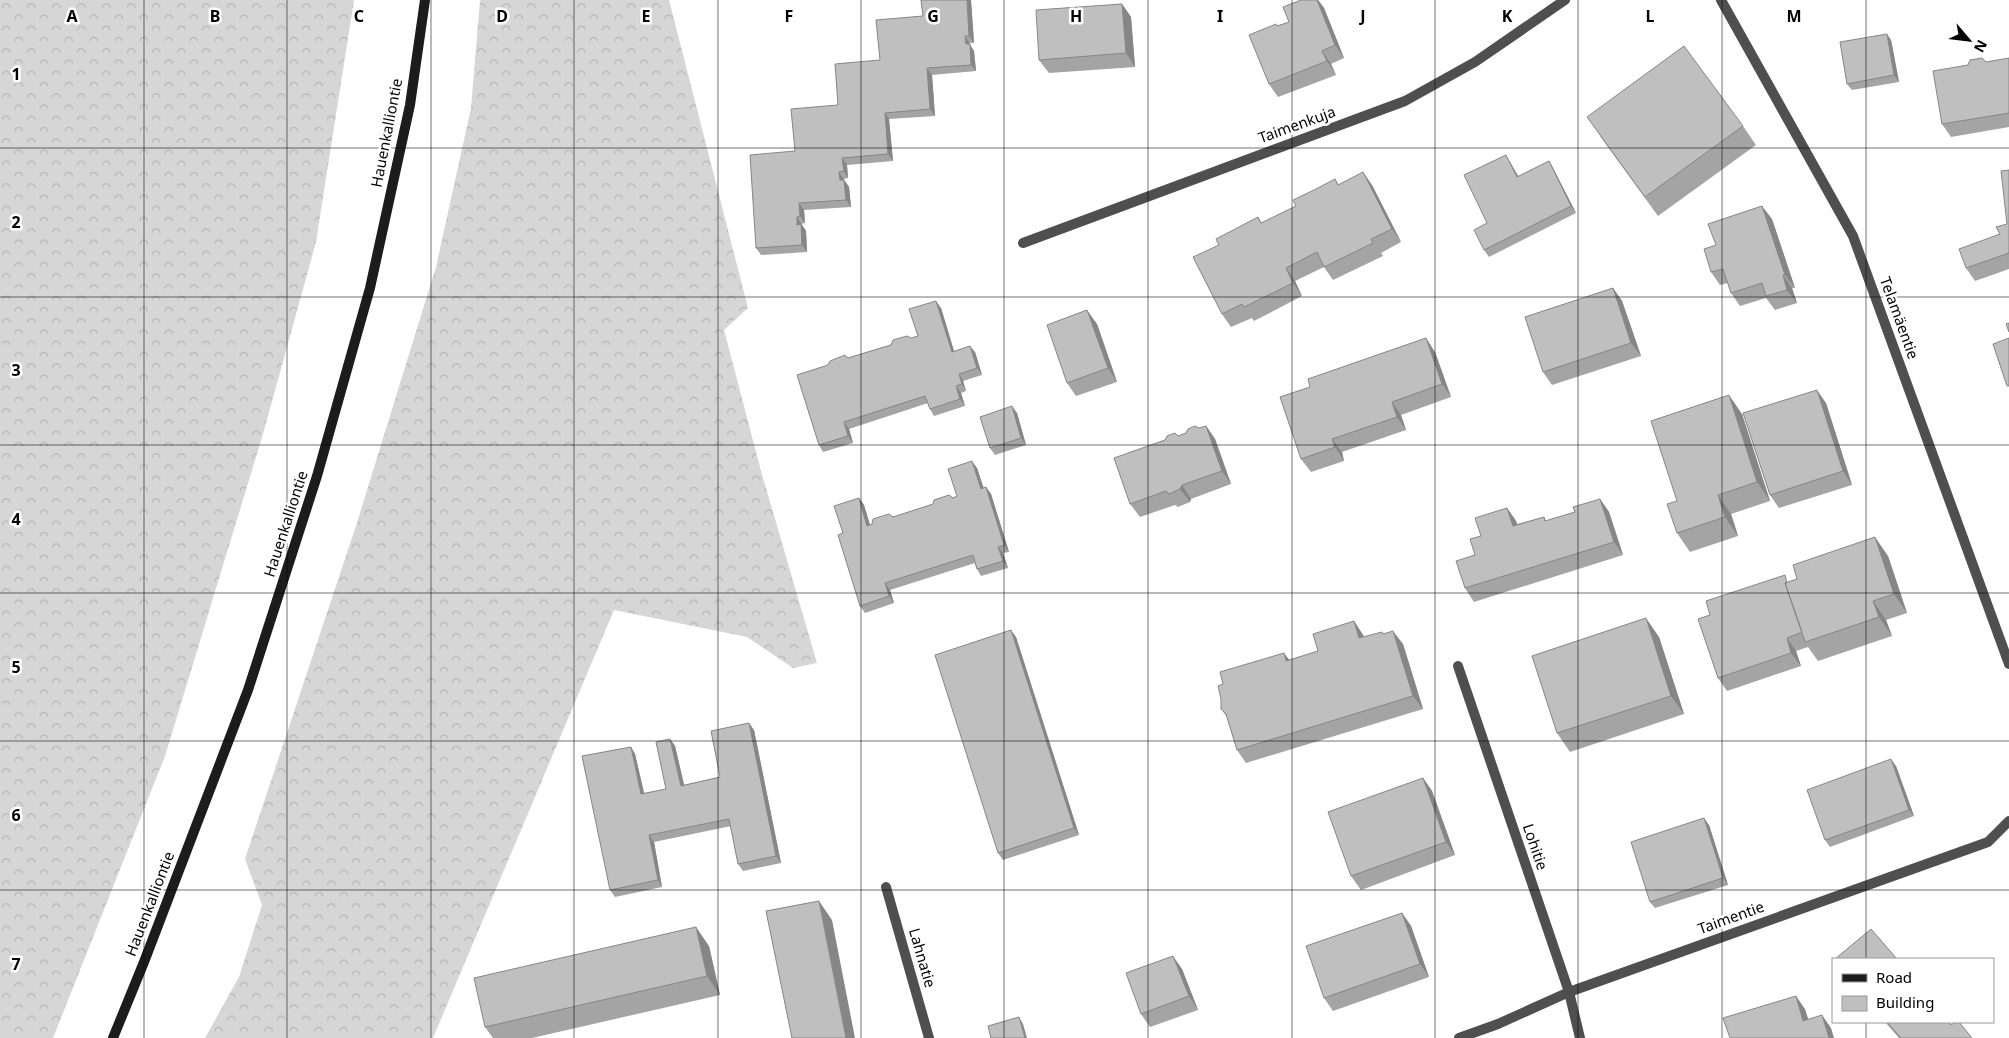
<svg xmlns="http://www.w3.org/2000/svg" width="2009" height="1038" viewBox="0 0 2009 1038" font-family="'Noto Sans',sans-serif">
<defs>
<pattern id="forest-crowns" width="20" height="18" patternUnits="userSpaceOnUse" patternTransform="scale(1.25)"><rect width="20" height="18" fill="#d6d6d6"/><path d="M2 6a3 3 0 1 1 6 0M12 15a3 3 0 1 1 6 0" fill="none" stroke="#b6b6b6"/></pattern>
</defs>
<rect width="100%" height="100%" fill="#fff"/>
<!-- forest -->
<path fill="url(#forest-crowns)" d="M0 0H354L316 242 263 434 165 756 53 1038H0Z
M480 0H669L748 308 724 330 761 471 817 663 793 668 747 637 614 610 433 1038H205L239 977 262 905 245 859 355 529 436 267 471 108Z"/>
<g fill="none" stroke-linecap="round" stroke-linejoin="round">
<!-- minor -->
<path stroke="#4f4f4f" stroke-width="10" d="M1721 0 1853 236 2009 664
M1023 243 1405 101 1475 62 1565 0
M1458 666 1569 992 1580 1038
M886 887 929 1038
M1459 1038 1498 1024 1569 992 1988 842 2009 821"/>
<!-- secondary -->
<path stroke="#1c1c1c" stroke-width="10" d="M113 1038 144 962 248 690 317 476 370 288 410 105 425 0"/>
</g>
<!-- wall -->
<path fill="#a4a4a4" d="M921 0H971L974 43H970V45L974 51 976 71 932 75 935 116 889 119 893 161 847 165 848 178 844 179V180L849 187 851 207 804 210 805 223 801 224 802 225 806 231 807 252 761 255 756 248 795 151 923 16Z
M1301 0H1318L1324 8 1344 58 1331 64 1336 75 1278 97 1269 84 1278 26 1289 22Z
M1122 4 1131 17 1135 67 1049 73 1039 60Z
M1891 40 1899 82 1852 90 1847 84Z
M2009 58V127L1951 137 1942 124 1986 62Z
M1743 126 1756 145 1658 216 1600 136Z
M1549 161 1553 168 1576 213 1489 257 1484 250 1487 223 1510 162 1518 176Z
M2009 170V269L1975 281 1966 268 2000 234 2007 224Z
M1335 179 1339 185H1372L1401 242 1381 253 1383 256 1333 280 1324 267 1295 281 1302 296 1254 321 1252 318 1231 327 1222 314 1219 245 1258 217 1262 223 1296 206Z
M1772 219 1795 288H1792L1797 303 1775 310 1766 298 1740 306 1731 293 1728 283 1720 285 1711 272 1716 245Z
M1613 288 1622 301 1641 356 1552 385 1543 372Z
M941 308 954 351 975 352 982 375 963 381 966 391 961 393 965 406 934 416 930 409 928 403 849 429 853 443 823 452 819 445 848 358 918 336Z
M1097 324 1117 382 1076 396 1067 383Z
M1435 352 1451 397 1401 415 1406 430 1342 452 1344 461 1311 472 1301 459Z
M1826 403 1852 485 1779 508 1770 495Z
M1017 413 1026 445 995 455 990 448Z
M1742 414 1770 501 1731 514 1738 536 1690 552 1677 533V501Z
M1206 426 1215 439 1231 484 1191 499 1190 502 1178 507 1175 505 1140 517 1130 504 1178 436Z
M977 468 983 488 986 487 991 494 1009 552 1003 553 1008 568 981 576 977 569 975 563 890 590 894 603 865 613 860 606 843 533 859 498 864 505 870 525 957 496Z
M1600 499 1609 512 1623 555 1474 602 1465 588 1481 536 1507 508 1516 521 1517 524 1544 517 1546 521 1575 512Z
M1888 556 1907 613 1886 620 1892 636 1818 661 1808 647 1796 651 1801 666 1727 691 1718 678 1710 615 1790 582Z
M1354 621 1363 635 1364 637 1384 634 1403 644 1423 709 1246 763 1237 750 1227 717 1221 709 1223 684 1289 660 1318 651Z
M1016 637 1079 835 1003 860 998 853Z
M1659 637 1684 714 1570 752 1557 733Z
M754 730 781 863 743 871 738 864 731 826 654 842 662 887 615 897 610 890 631 747 635 754 644 794 666 789 670 739 675 746 684 785 720 777Z
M1896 766 1914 816 1830 847 1825 840Z
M1423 778 1432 791 1455 855 1361 890 1351 876Z
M1709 825 1728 885 1655 908 1650 902Z
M1402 913 1411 926 1429 977 1333 1011 1324 998Z
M709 946 720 995 532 1038H493L485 1027Z
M1182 969 1198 1010 1150 1027 1141 1014Z
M1885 1022H1948L1951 1025 1972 1038H1899Z"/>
<!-- shaded-wall -->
<path fill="#868686" d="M967 0H971L974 43 969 36Z
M1317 0H1318L1324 8 1344 58 1335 45Z
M1122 4 1131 17 1135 67 1126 53Z
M1887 34 1891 40 1899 82 1894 75Z
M965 36 974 51 976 71 971 65 966 44Z
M1322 51 1331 64 1336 75 1327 61Z
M927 68 932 75 935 116 930 109Z
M885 113 889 119 893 161 888 154Z
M1506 155 1522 183 1517 177Z
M842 158 847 165 848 178 844 171Z
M1549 161 1553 168 1576 213 1571 206Z
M839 172 849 187 851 207 846 200 840 180Z
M1363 172 1372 185 1401 242 1392 229Z
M799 203 804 210 805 223 800 216Z
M1762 206 1772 219 1795 288 1785 275Z
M797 217 806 231 807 252 802 245 797 225Z
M1286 268 1295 281 1302 296 1293 283Z
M1783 275 1792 288 1797 303 1787 290Z
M1613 288 1622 301 1641 356 1631 343Z
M936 301 941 308 956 358 952 352Z
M1087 310 1097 324 1117 382 1108 368Z
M1426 338 1435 352 1451 397 1442 384Z
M970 346 975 352 982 375 977 368Z
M959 374 963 381 966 391 962 384Z
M956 386 961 393 965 406 960 399Z
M1817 390 1826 403 1852 485 1843 471Z
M1729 395 1742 414 1770 501 1757 482Z
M1392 402 1401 415 1406 430 1397 417Z
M1012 406 1017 413 1026 445 1021 438Z
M844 422 849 429 853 443 848 436Z
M1206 426 1215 439 1231 484 1222 471Z
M1332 439 1342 452 1344 461 1335 447Z
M972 461 977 468 986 495 981 489Z
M1182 485 1191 499 1190 502 1180 489Z
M986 487 991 494 1009 552 1004 545Z
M1718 495 1731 514 1738 536 1725 517Z
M859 498 864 505 872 532 867 526Z
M1600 499 1609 512 1623 555 1614 542Z
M1507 508 1516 521 1522 539 1513 526Z
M1875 537 1888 556 1907 613 1894 594Z
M998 547 1003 553 1008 568 1003 561Z
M885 583 890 590 894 603 889 596Z
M1873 601 1886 620 1892 636 1879 617Z
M1646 618 1659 637 1684 714 1671 696Z
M1354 621 1363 635 1369 652 1359 638Z
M1011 630 1016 637 1079 835 1074 828Z
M1393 631 1403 644 1423 709 1413 696Z
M1787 638 1796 651 1801 666 1791 653Z
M1284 653 1294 666 1286 661Z
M749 723 754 730 781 863 776 856Z
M670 739 675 746 686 793 681 786Z
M631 747 635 754 646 801 641 794Z
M1891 759 1896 766 1914 816 1909 810Z
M1423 778 1432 791 1455 855 1446 842Z
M1704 818 1709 825 1728 885 1723 878Z
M649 835 654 842 662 887 658 880Z
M819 901 832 920 855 1038H846Z
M1402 913 1411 926 1429 977 1420 964Z
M696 927 709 946 720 995 707 976Z
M1173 956 1182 969 1198 1010 1189 996Z
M1796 996 1805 1009 1813 1034 1803 1021Z
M1822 1015 1831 1028 1834 1038H1829Z
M1019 1017 1023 1024 1027 1038H1025Z"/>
<!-- building -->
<path fill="#bfbfbf" stroke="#868686" d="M921 0H967L969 36H965L966 44H970L971 65 927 68 930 109 885 113 888 154 842 158 844 171 839 172 840 180H844L846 200 799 203 800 216 797 217V225L801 224 802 245 756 248 750 155 795 151 791 109 838 105 835 64 880 60 876 20 923 16Z
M1301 0H1317L1335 45 1322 51 1327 61 1269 84 1249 35 1276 24 1277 26 1289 22 1283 7Z
M1122 4 1126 53 1039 60 1036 10Z
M1887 34 1894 75 1847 84 1840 42Z
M1684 46 1743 126 1645 197 1587 117Z
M1982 58 1986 62 2009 58V113L1942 124 1933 71 1968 65 1970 60Z
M1506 155 1517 177 1549 161 1571 206 1484 250 1474 230 1487 223 1464 175Z
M2009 170V253L1966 268 1959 249 2000 234 1996 227 2007 224 2001 171Z
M1363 172 1392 229 1371 239 1373 243 1324 267 1317 252 1286 268 1293 283 1244 307 1242 304 1222 314 1193 257 1219 245 1216 239 1258 217 1261 223 1296 206 1293 200 1314 190 1335 179 1338 185Z
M1762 206 1785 275H1783L1787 290 1766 296 1762 283 1731 293 1723 269 1711 272 1704 249 1716 245 1708 224Z
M1613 288 1631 343 1543 372 1525 317Z
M936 301 952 352 970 346 977 368 959 374 962 384 956 386 960 399 930 409 925 396 844 422 848 436 819 445 797 375 828 365 830 361 845 355 848 358 891 345 893 340 907 336 911 338 918 336 909 309Z
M1087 310 1108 368 1067 383 1047 325Z
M2009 323V332L2006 324Z
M1426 338 1442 384 1392 402 1397 417 1332 439 1335 447 1301 459 1280 397 1310 387 1308 379Z
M2009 338V386H2007L1993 344Z
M1817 390 1843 471 1770 495 1743 413Z
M1729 395 1757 482 1718 495 1725 517 1677 533 1667 504 1677 501 1651 421Z
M1012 406 1021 438 990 448 980 417Z
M1195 426 1199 428 1206 426 1222 471 1182 485 1180 489 1169 494 1166 491 1130 504 1114 458 1165 440 1167 436 1175 433 1178 436 1186 433 1188 429Z
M972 461 981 489 986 487 1004 545 998 547 1003 561 977 569 973 555 885 583 889 596 860 606 838 535 843 533 834 506 859 498 867 526 872 524 873 519 889 514 893 517 930 505 933 504 934 500 949 495 953 498 957 496 948 469Z
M1600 499 1614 542 1465 588 1456 561 1475 555 1470 539 1481 536 1475 518 1507 508 1513 526 1544 517 1545 521 1575 512 1573 507Z
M1875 537 1894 594 1873 601 1879 617 1805 642 1785 583 1797 579 1793 565Z
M1785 575 1787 583H1785L1802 632 1787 638 1791 653 1718 678 1698 619 1710 615 1706 601Z
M1646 618 1671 696 1557 733 1532 656Z
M1354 621 1359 638 1382 632 1383 634 1393 631 1413 696 1237 750 1226 714 1221 709V699L1218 686 1223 684 1220 672 1284 653 1286 661 1318 651 1313 634Z
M1011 630 1074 828 998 853 935 655Z
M749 723 776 856 738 864 729 819 649 835 658 880 610 890 582 756 631 747 641 794 666 789 656 742 670 739 681 786 720 777 711 731Z
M1891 759 1909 810 1825 840 1807 790Z
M1423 778 1446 842 1351 876 1328 812Z
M1704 818 1723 878 1650 902 1631 842Z
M819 901 846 1038H792L766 911Z
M1402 913 1420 964 1324 998 1306 946Z
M696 927 707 976 485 1027 474 978Z
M1871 929 1897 959H1835Z
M1173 956 1189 996 1141 1014 1126 973Z
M1796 996 1803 1021 1822 1015 1829 1038H1730L1723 1018Z
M1019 1017 1025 1038H991L988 1026Z
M1887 1022H1948L1951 1025 1956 1022H1959L1972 1038H1901Z"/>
<!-- grid -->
<path fill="none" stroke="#000" stroke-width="1" stroke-opacity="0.55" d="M144 0V1038M287 0V1038M431 0V1038M574 0V1038M718 0V1038M861 0V1038M1004 0V1038M1148 0V1038M1292 0V1038M1435 0V1038M1578 0V1038M1722 0V1038M1866 0V959M0 148H2009M0 297H2009M0 445H2009M0 593H2009M0 741H2009M0 890H2009M1866 1022V1038"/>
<g text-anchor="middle" stroke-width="5" stroke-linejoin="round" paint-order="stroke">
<!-- street labels -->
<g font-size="15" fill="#000" stroke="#fff">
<text transform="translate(1297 125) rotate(-20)" y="5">Taimenkuja</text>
<text transform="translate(387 133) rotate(-79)" y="5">Hauenkalliontie</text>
<text transform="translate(1899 318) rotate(70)" y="5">Telamäentie</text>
<text transform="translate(286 524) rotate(-72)" y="5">Hauenkalliontie</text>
<text transform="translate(1535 847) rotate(71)" y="5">Lohitie</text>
<text transform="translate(150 904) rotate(-69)" y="5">Hauenkalliontie</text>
<text transform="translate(1731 918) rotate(-20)" y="5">Taimentie</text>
<text transform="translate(922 958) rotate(74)" y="5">Lahnatie</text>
</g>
</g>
<g font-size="16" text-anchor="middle" font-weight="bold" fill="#000" stroke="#fff" stroke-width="5" stroke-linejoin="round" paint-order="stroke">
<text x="72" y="22">A</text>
<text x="215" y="22">B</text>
<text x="359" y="22">C</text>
<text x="502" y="22">D</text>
<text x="646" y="22">E</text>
<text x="789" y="22">F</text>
<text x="933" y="22">G</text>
<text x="1076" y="22">H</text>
<text x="1220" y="22">I</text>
<text x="1363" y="22">J</text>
<text x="1507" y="22">K</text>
<text x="1650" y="22">L</text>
<text x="1794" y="22">M</text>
<text x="16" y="80">1</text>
<text x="16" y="228">2</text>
<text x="16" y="376">3</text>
<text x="16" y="525">4</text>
<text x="16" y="673">5</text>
<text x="16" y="821">6</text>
<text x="16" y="970">7</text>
</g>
<!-- legend -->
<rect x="1832" y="958" width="162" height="65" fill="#ffffff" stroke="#999999"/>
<rect x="1842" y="974" width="25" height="8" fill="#1c1c1c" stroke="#999999"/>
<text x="1876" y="983" font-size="15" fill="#000000">Road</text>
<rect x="1842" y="996" width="25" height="15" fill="#bfbfbf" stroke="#999999"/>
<text x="1876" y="1008" font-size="15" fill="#000000">Building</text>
<!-- north arrow -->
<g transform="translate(1969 40) rotate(118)" stroke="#ffffff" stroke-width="4" paint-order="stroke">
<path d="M0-4L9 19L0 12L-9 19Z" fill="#000000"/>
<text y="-8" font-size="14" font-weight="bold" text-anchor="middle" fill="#000000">N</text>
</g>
</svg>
